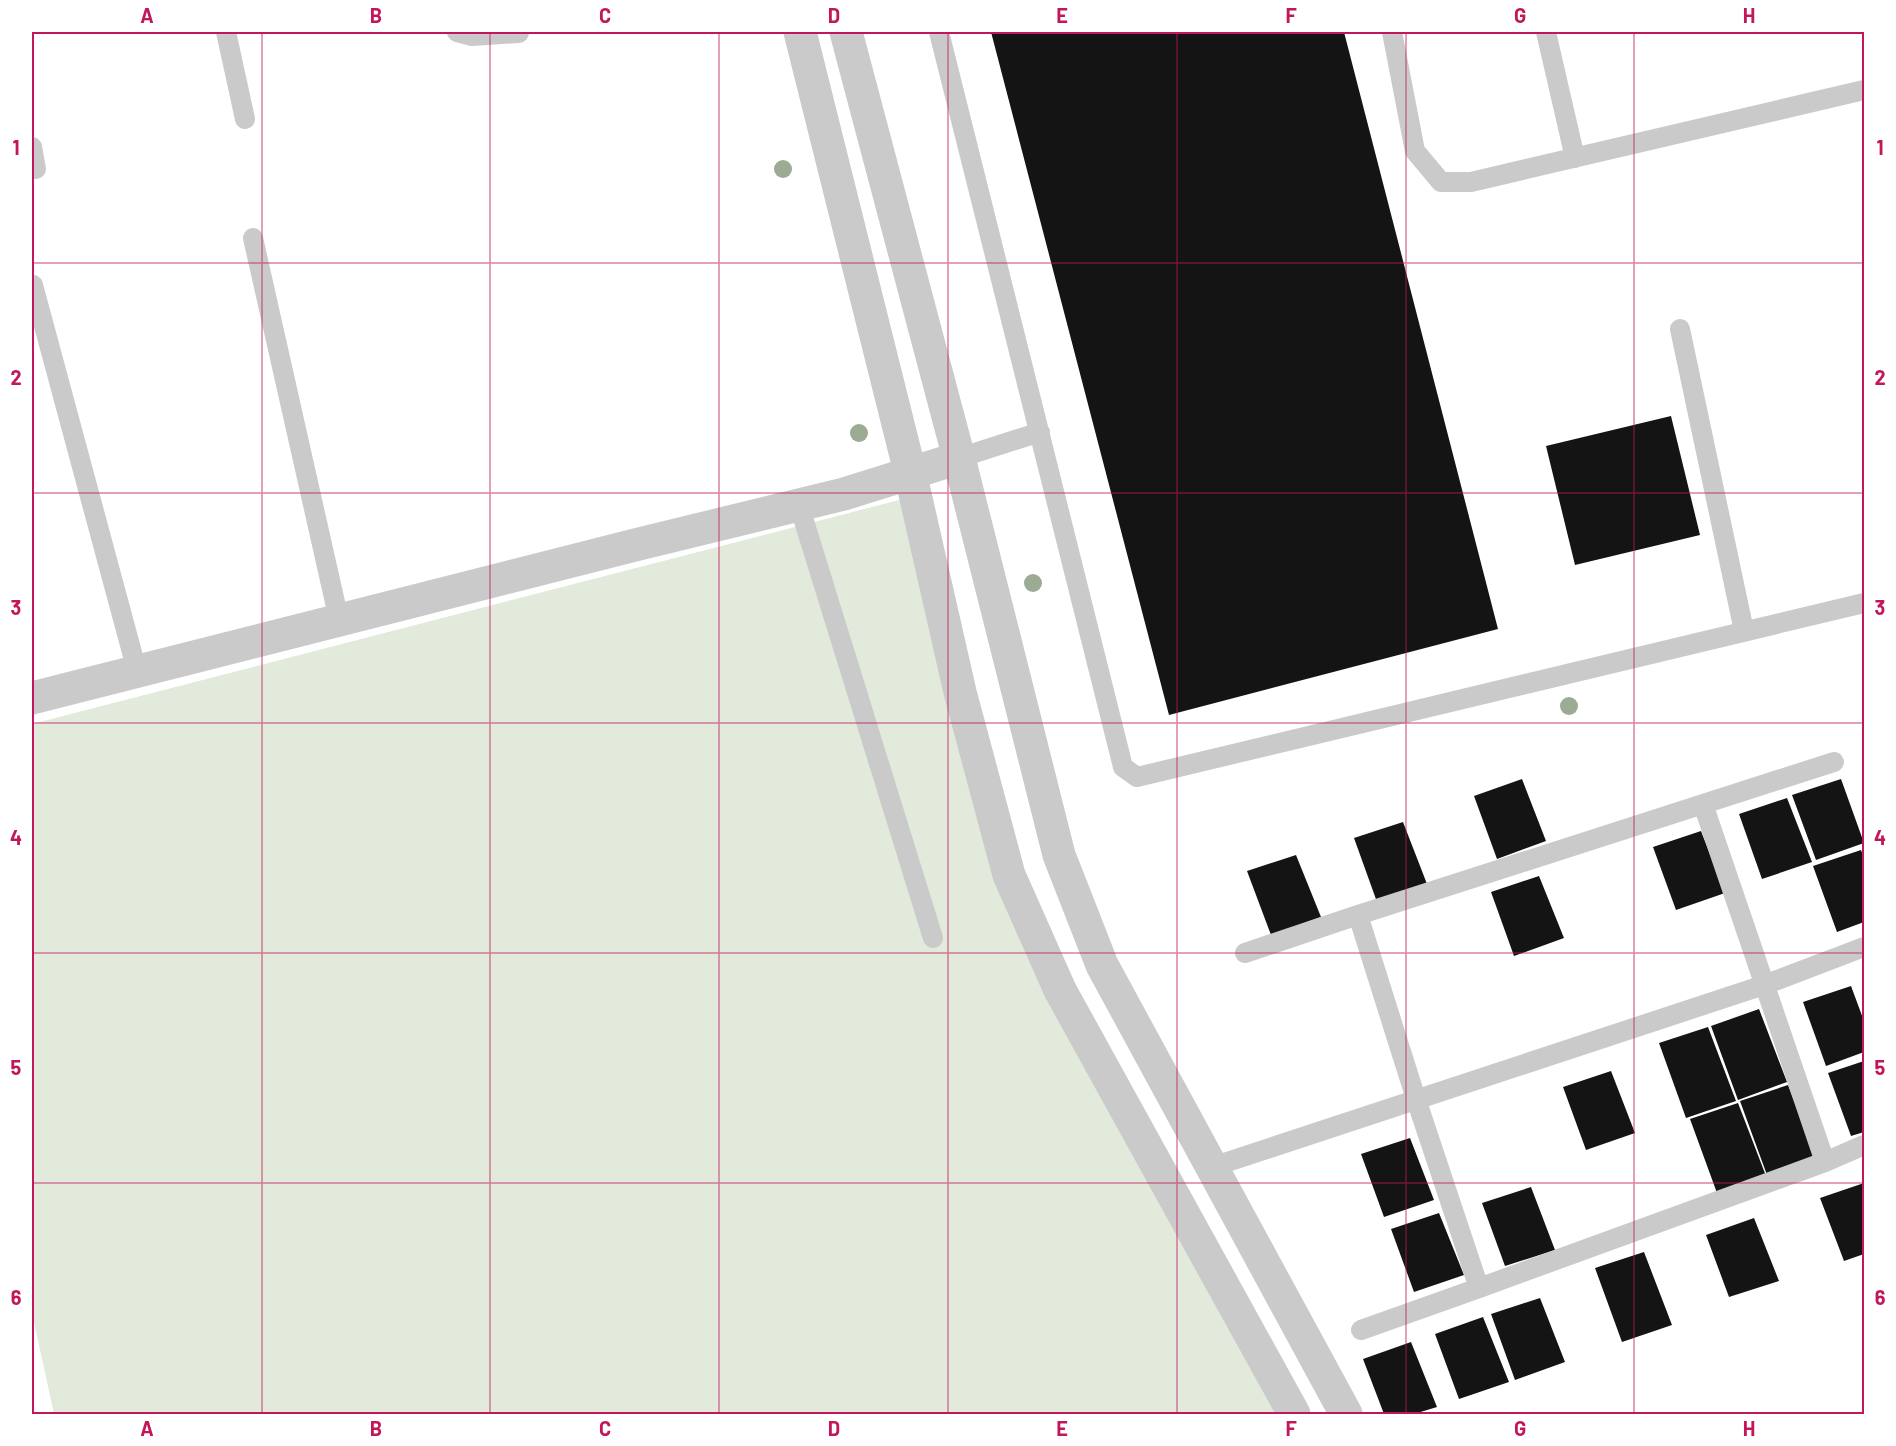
<svg xmlns="http://www.w3.org/2000/svg" width="1896" height="1446" viewBox="0 0 1896 1446" font-family="Barlow,sans-serif">
<rect width="100%" height="100%" fill="#fff"/>
<!-- green -->
<path fill="#e1eadb" d="M903 499 1050 1001 1275 1414H54L32 1313V724Z"/>
<!-- building -->
<path fill="#141414" d="M991 32H1344L1498 629 1169 715Z
M1671 416 1700 535 1575 565 1546 446Z
M1522 779 1546 841 1497 859 1474 796Z
M1841 779 1864 843 1816 860 1792 795Z
M1787 798 1812 862 1762 879 1739 814Z
M1403 822 1427 884 1377 902 1354 838Z
M1701 831 1725 893 1676 910 1653 847Z
M1861 850 1864 858V922L1837 932 1813 866Z
M1296 855 1321 917 1271 935 1247 871Z
M1539 876 1564 938 1514 956 1491 892Z
M1851 986 1864 1021V1052L1826 1066 1803 1002Z
M1759 1009 1787 1082 1738 1100 1711 1026Z
M1708 1027 1736 1101 1686 1118 1659 1043Z
M1864 1061V1132L1851 1136 1828 1073Z
M1611 1071 1635 1133 1586 1150 1563 1087Z
M1788 1085 1816 1158 1767 1175 1740 1101Z
M1738 1103 1766 1176 1717 1193 1690 1119Z
M1410 1138 1434 1200 1384 1217 1361 1154Z
M1864 1183V1254L1844 1261 1820 1198Z
M1531 1187 1555 1250 1505 1266 1482 1203Z
M1439 1213 1464 1275 1414 1292 1391 1229Z
M1754 1218 1779 1281 1729 1297 1706 1235Z
M1644 1252 1672 1325 1622 1342 1595 1268Z
M1540 1298 1565 1362 1515 1380 1491 1314Z
M1483 1317 1509 1382 1459 1399 1435 1334Z
M1411 1342 1437 1407 1414 1414H1384L1363 1359Z"/>
<g fill="none" stroke-linecap="round" stroke-linejoin="round">
<!-- service -->
<path stroke="#cacaca" stroke-width="20" d="M226 32 245 119
M457 32 472 36 519 33
M939 32 1123 767 1137 777 1864 603
M1392 32 1415 151 1441 182H1471L1864 90
M1546 32 1575 158
M32 147 36 169
M253 238 339 620
M33 285 137 671
M1680 329 1744 631
M959 458 1040 432
M799 505 933 938
M1834 762 1358 915 1416 1099 1479 1288 1825 1162 1864 1145
M1703 804 1825 1162
M1245 953 1358 915
M1212 1167 1764 985 1864 947
M1361 1330 1479 1288"/>
<!-- minor -->
<path stroke="#cacaca" stroke-width="33" d="M32 698 639 544 844 494 959 458"/>
<!-- tertiary -->
<path stroke="#cacaca" stroke-width="33" d="M800 32 910 472 960 692 1009 875 1060 990 1294 1414
M846 32 959 458 1059 855 1102 965 1346 1414"/>
</g>
<!-- trees -->
<g fill="#9cab94">
<circle cx="783" cy="169" r="9"/>
<circle cx="859" cy="433" r="9"/>
<circle cx="1033" cy="583" r="9"/>
<circle cx="1569" cy="706" r="9"/>
</g>
<!-- grid -->
<path fill="none" stroke="#c2185b" stroke-width="1.5" stroke-opacity="0.55" d="M262 32V1414M490 32V1414M719 32V1414M948 32V1414M1177 32V1414M1406 32V1414M1634 32V1414M32 263H1864M32 493H1864M32 723H1864M32 953H1864M32 1183H1864"/>
<!-- border -->
<rect width="1896" height="1446" fill="none" stroke="#ffffff" stroke-width="66"/>
<rect x="33" y="33" width="1830" height="1380" fill="none" stroke="#c2185b" stroke-width="2"/>
<g font-size="20" text-anchor="middle" font-weight="bold" fill="#c2185b">
<text x="147" y="23">A</text>
<text x="376" y="23">B</text>
<text x="605" y="23">C</text>
<text x="834" y="23">D</text>
<text x="1062" y="23">E</text>
<text x="1291" y="23">F</text>
<text x="1520" y="23">G</text>
<text x="1749" y="23">H</text>
<text x="16" y="155">1</text>
<text x="1880" y="155">1</text>
<text x="16" y="385">2</text>
<text x="1880" y="385">2</text>
<text x="16" y="615">3</text>
<text x="1880" y="615">3</text>
<text x="16" y="845">4</text>
<text x="1880" y="845">4</text>
<text x="16" y="1075">5</text>
<text x="1880" y="1075">5</text>
<text x="16" y="1305">6</text>
<text x="1880" y="1305">6</text>
<text x="147" y="1436">A</text>
<text x="376" y="1436">B</text>
<text x="605" y="1436">C</text>
<text x="834" y="1436">D</text>
<text x="1062" y="1436">E</text>
<text x="1291" y="1436">F</text>
<text x="1520" y="1436">G</text>
<text x="1749" y="1436">H</text>
</g>
</svg>
